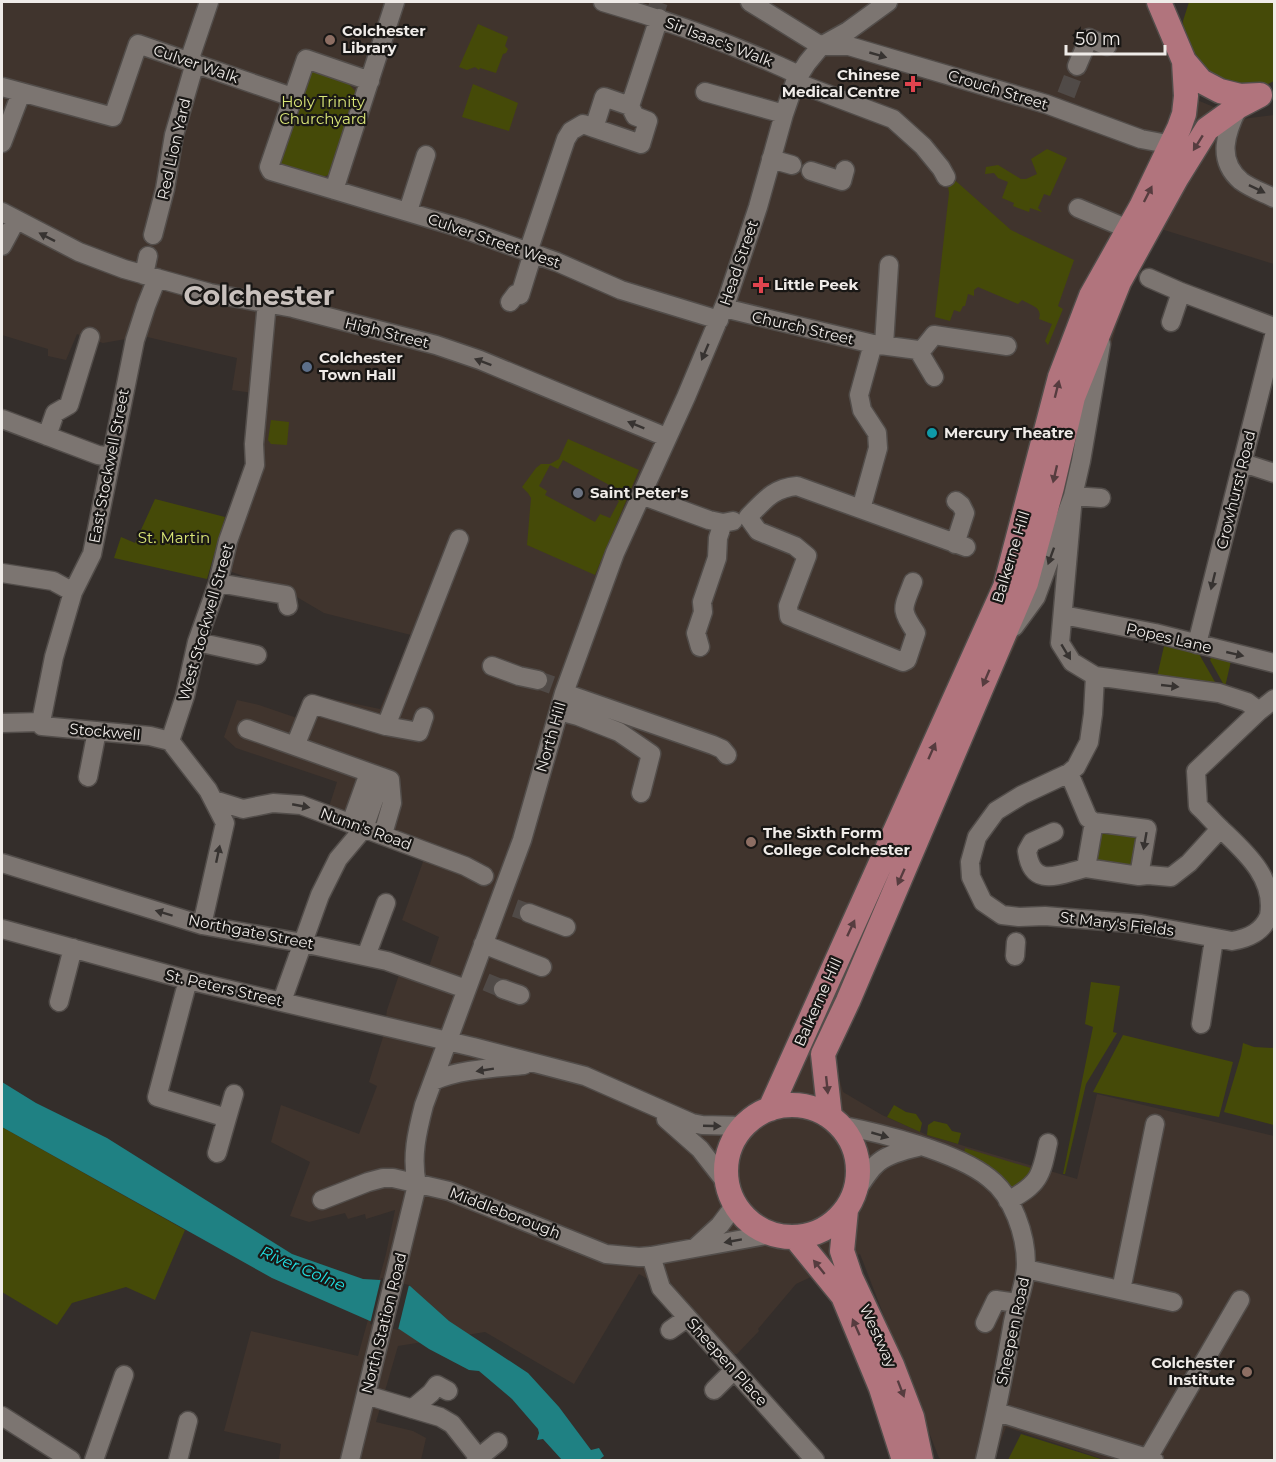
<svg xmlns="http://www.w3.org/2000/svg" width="1276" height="1462" viewBox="0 0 1276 1462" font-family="Montserrat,sans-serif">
<rect width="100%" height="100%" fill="#342e2b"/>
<!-- built -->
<path fill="#40342d" d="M2 2H1158L1190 97 1242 119 1274 115V264L1161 229 1133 284 1117 325 1038 599 954 771 841 1027 836 1067 843 1092 882 1115 927 1135 1077 1179 1097 1094 1274 1136V1460H1106L1006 1427 994 1460H942L939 1458 860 1254 796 1284 758 1329 759 1331 737 1354H733L672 1293 639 1274 574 1384 485 1332 398 1346 376 1422 413 1431 426 1438 421 1460H279L281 1444 224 1431 251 1331 358 1356 386 1254 395 1210 366 1219 365 1214 348 1219 345 1213 309 1222 290 1216 310 1162 271 1142 281 1105 359 1134 377 1086 369 1082 383 1037 387 1010 403 963 428 970 439 937 402 920 428 848 328 810 337 782 236 748 224 737 237 700 259 705 297 718 308 694 380 709 411 635 324 613 290 593 221 568 255 465 253 393 232 390 237 358 143 336 103 343 77 334 66 360 48 356V349L2 335Z"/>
<!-- green -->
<path fill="#454a08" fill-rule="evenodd" d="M1189 2H1274V81L1262 87 1243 90 1205 77 1184 42 1183 21Z
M478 24 508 37 505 46 508 49 506 53 503 54 496 73 480 68 479 70 475 67 467 70 459 67Z
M314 68 343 78 357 93 330 174 321 178 275 166 305 72Z
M473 84 518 103 509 131 462 117Z
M1047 149 1067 158 1050 196 1044 194 1038 208 1042 212 1030 208 1029 212 1013 206 1014 203 1002 198 1008 182 998 178 994 173 985 174 986 167 998 165 1021 179H1026L1037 174 1031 159Z
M949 175 1011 230 1074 260 1058 306 1063 309 1048 345 1045 341 1052 324 1039 319C1043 307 1030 305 1022 300L1018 304 978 287 974 290V296L968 294 965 306H963L960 312 954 310 950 321 935 317 949 193 948 186 943 178Z
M271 420 289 422 287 445 271 444 268 440Z
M568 439 639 470 595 575 527 545 531 498 528 493 522 487 536 468 541 464H550L559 459ZM563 460 613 487 609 495 619 501 610 518 600 514 595 522 545 495 547 491 539 486 550 465 558 469Z
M155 499 225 517 207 579 114 558 121 537 135 543Z
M1164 646 1199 654 1215 682 1214 686 1178 678 1157 677Z
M1212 656 1231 661 1225 687 1210 660Z
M1098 825 1142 831 1136 874 1090 865Z
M1091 982 1120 986 1113 1032 1117 1033 1086 1084 1065 1174H1063L1093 1027 1085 1024Z
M1123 1035 1233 1062 1219 1117 1093 1092Z
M1243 1043 1254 1047 1274 1048V1125L1224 1112 1241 1055Z
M894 1105 906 1112 916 1114 922 1123 920 1132 887 1117Z
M934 1121 947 1124 952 1131 961 1133 958 1144 927 1135 928 1125Z
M2 1127 185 1230 155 1300 126 1287 72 1303 57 1325 2 1292Z
M965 1148 1034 1169 1021 1186 1009 1193 964 1154Z
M1021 1434 1104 1460H1008Z"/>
<!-- water -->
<path fill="#1f8183" d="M2 1082 36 1103 107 1138 292 1254 363 1279 380 1280 410 1286 449 1321 528 1373 559 1407 591 1450 599 1448 604 1456 599 1460H562L543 1439 537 1440 539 1433 538 1429 512 1399 479 1371 469 1370 429 1349 399 1329 370 1321 272 1278 2 1127Z"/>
<!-- pier -->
<path fill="#342e2b" d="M381 1278 409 1285 398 1330 370 1324Z"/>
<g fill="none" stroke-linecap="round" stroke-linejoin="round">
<!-- minor-tunnel -->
<path stroke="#504a47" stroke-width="18" stroke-dasharray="18 9" stroke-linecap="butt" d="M655 13 659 2
M1066 95 1077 66
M538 680 552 685
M515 908 529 913
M486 982 503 989"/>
<!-- minor casing -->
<g stroke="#524d4a" stroke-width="21">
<path id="minor" d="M603 2C670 21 735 45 799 75
M750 2 821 46
M823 46H849L1046 104 1141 139 1162 143 1172 142
M189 61 209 2
M1077 66 1089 38 1107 46
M370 81 306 59 269 167 271 171 461 228 557 262 621 290 719 320
M795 82 893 119 923 146 941 168 946 177
M2 87 113 117 138 44 292 97
M705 92 784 114
M1238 108C1226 132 1216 160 1241 181 1250 188 1264 193 1274 198
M594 128 641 144 648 121 635 116 630 106
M2 143 21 93
M771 159 792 165
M811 171 842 181 845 170
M334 190 395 2
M1078 208 1128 229
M408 211 426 155
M2 212 79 252 124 269 210 293 293 308 436 345 480 360 666 437
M153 235 165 189 174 135 195 63
M2 246 16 220
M528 252 566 139 571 131 583 124 594 128 604 97 630 106 659 18
M144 275 148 256
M1149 278 1181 292 1274 327
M510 302 516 294 520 295 533 253
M724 308 873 344 918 350H922L934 335 1007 346
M1171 322 1181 292
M884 345 889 265
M918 350 934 377
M2 419 98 455 111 457
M47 436 55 413 69 405 90 337
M1243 463 1274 473
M641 495 709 520 723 523 733 521
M1101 498 1073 496 1060 643 1072 662 1095 676 1219 693 1247 702 1259 711
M861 509 878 448 877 433 862 410 859 395 873 344
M748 517 758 531 795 546 807 556 788 606 789 616 903 662 907 660 916 633C899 608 903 609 913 582
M748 517C764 501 773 488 797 486L966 547
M955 544 965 513 961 505 956 501
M2 573 53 581 73 592
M218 583 286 595 288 606
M1063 615 1155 633 1274 663
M1014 627 1036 597 1073 496 1081 461 1101 344
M197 642 257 655
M1197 644 1274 336
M700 647 696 633 703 612 702 602 717 558 718 538 723 523
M492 666 519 676 538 680
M1095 676 1093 714 1089 742 1076 767 1069 773 1022 795 996 811 977 837 970 862 971 877 983 902 1002 915 1019 917 1045 916 1141 924 1232 941C1249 938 1262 932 1269 916 1276 878 1244 851 1221 829 1213 822 1206 813 1198 806L1196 771 1259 711 1274 699
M564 693 713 745 722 749 727 755
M559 711 578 716 619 732 651 754 641 793
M41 722 54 657 73 592 92 554 135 340 146 306 157 278
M41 722 42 726 150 736 170 741
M2 723 41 722
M386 726 459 539
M247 729 295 746
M170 741 185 696 197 642 218 583 228 541 255 465 254 444 267 302
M170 741 208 790 225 823 202 925
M1069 773 1088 818 1094 822 1147 829 1139 876 1148 875 1171 877 1189 863 1220 829
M88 777 97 731
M214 800 243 809 273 803 301 805 465 866 484 876
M1094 822 1086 868 1139 876
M351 823 369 773
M1054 832 1032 842 1027 851C1032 890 1060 874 1086 868
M383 834 392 803 390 780 295 746 312 704 386 726 419 732 424 717
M2 863 202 925 303 943 387 961 466 989
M529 913 566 927
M2 929 188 980 473 1047 585 1076 692 1123 702 1125 744 1126
M483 944 542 967
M366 956 386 903
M1015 956 1016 942
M188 980 157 1097 227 1118 217 1153
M503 989 520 995
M282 1001 320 895 338 859 364 828 382 777
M59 1002 73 948
M1201 1024 1214 939
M433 1081C460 1069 495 1068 524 1065
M227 1118 234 1094
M666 1119 700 1149 728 1185
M839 1125C881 1133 957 1152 989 1178 1013 1196 1026 1235 1026 1264 1026 1283 1017 1303 1013 1322 1005 1368 996 1414 985 1460
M854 1195C874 1162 879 1156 918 1147
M322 1200 368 1182 383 1178H393L449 1191 606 1254 639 1257 651 1256 772 1234
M1008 1201C1039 1184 1041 1177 1048 1143
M695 1248 720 1225 735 1205
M651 1256 661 1288 815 1460
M1026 1269 1173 1302
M1121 1290 1155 1124
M985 1323 996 1300 1017 1303
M670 1330 687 1318
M714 1390 734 1370
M366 1395 440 1417 452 1424 479 1458
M412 1409 431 1393 437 1385 448 1391
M997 1412 1154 1460
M2 1416 71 1460
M1148 1458 1240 1300
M94 1460 124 1375
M178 1460 188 1421
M350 1460 417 1185C411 1157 417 1132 424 1105L522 840 564 693 615 553 686 397 728 297 758 207 784 114 795 82 807 63 821 46 848 31 888 2
M476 1460 498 1442"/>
</g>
<!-- major casing -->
<g stroke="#524d4a" stroke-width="27">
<path id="major" d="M1159 2 1184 61 1201 81 1220 91 1240 96 1260 95
M726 1171a66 66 0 1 1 132 0a66 66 0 1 1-132 0Z
M770 1109 1005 587 1060 377 1091 296 1141 207 1179 128 1184 114 1186 96 1184 61
M830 1117 823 1054 848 1001 1026 583 1052 487 1073 397 1119 282 1176 179 1207 129 1239 106 1260 95
M846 1210 842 1251 851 1278 892 1365 912 1417 921 1460
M795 1237 843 1296 881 1388 904 1460"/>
</g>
<!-- minor -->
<use href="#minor" stroke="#7c7571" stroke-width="18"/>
<!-- major -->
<use href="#major" stroke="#b1747d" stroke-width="24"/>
</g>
<!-- one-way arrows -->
<defs><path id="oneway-solid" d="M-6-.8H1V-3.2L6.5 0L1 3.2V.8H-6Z" transform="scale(1.5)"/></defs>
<g fill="#373331">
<use href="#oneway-solid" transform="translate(878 55) rotate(16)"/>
<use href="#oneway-solid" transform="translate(1257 189) rotate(26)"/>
<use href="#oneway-solid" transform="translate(47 237) rotate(-153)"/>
<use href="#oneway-solid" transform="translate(705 352) rotate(113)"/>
<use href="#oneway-solid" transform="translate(483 362) rotate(-159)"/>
<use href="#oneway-solid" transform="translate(636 425) rotate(-158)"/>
<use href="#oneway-solid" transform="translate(1051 556) rotate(110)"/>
<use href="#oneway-solid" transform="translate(1213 581) rotate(104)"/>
<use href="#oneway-solid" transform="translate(1066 652) rotate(59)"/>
<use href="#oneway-solid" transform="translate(1235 654) rotate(13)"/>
<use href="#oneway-solid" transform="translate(1170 686) rotate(6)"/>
<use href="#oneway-solid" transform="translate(301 806) rotate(11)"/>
<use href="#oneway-solid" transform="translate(1145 841) rotate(100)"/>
<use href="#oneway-solid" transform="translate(218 854) rotate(-78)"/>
<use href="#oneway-solid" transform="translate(164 913) rotate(-163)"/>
<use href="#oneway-solid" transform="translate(485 1070) rotate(171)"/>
<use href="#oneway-solid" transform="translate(712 1126) rotate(2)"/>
<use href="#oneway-solid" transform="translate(880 1135) rotate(16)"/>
<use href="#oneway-solid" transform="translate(733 1241) rotate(170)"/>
</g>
<g fill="#563c3f">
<use href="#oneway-solid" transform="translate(1198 143) rotate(122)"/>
<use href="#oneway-solid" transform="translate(1148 194) rotate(-63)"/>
<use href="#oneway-solid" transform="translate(1057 389) rotate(-76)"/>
<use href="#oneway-solid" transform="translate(1055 474) rotate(103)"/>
<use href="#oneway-solid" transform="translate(986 678) rotate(113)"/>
<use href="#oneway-solid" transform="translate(932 751) rotate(-66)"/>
<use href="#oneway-solid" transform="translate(901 877) rotate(114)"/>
<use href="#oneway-solid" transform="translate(851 928) rotate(-65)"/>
<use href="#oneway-solid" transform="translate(827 1085) rotate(84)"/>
<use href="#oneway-solid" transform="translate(819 1267) rotate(-129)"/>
<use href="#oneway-solid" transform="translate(856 1327) rotate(-114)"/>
<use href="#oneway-solid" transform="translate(901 1389) rotate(69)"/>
</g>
<!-- markers -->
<g fill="#8d6e63" stroke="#191715" stroke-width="2">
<circle cx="330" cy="40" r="6"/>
<circle cx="751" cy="842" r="6"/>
<circle cx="1247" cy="1372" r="6"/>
</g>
<g fill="#e0444e" stroke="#191715" stroke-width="2">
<path d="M910 75h6v6h6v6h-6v6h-6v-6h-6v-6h6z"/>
<path d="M758 276h6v6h6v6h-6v6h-6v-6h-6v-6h6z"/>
</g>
<circle fill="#5c6f8a" stroke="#191715" stroke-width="2" cx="307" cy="367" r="6"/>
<circle fill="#0f9aa8" stroke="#191715" stroke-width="2" cx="932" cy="433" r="6"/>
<circle fill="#6b7280" stroke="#191715" stroke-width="2" cx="578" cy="493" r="6"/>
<g text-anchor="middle" stroke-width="4.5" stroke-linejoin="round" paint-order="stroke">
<!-- poi labels -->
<g font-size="15" font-weight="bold" fill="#efebe8" stroke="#191715" text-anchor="start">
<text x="342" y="36">Colchester<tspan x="342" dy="17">Library</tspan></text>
<text x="900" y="80" text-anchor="end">Chinese<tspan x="900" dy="17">Medical Centre</tspan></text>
<text x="774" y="290">Little Peek</text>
<text x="319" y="363">Colchester<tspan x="319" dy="17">Town Hall</tspan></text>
<text x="944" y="438">Mercury Theatre</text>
<text x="590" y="498">Saint Peter's</text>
<text x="763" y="838">The Sixth Form<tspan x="763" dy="17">College Colchester</tspan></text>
<text x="1235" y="1368" text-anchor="end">Colchester<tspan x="1235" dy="17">Institute</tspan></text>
</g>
<!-- street labels -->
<g font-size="15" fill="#efebe8" stroke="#191715">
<text transform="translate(719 42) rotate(21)" y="5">Sir Isaac's Walk</text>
<text transform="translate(196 64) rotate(19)" y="5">Culver Walk</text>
<text transform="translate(998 90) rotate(17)" y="5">Crouch Street</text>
<text transform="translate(174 149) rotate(-77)" y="5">Red Lion Yard</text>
<text transform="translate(494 241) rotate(19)" y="5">Culver Street West</text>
<text transform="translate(739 263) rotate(-71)" y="5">Head Street</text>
<text transform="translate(803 328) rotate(13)" y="5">Church Street</text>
<text transform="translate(387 333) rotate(14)" y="5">High Street</text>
<text transform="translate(109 466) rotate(-79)" y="5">East Stockwell Street</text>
<text transform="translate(1236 490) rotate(-76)" y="5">Crowhurst Road</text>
<text transform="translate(1011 557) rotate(-73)" y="5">Balkerne Hill</text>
<text transform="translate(206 622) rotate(-74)" y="5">West Stockwell Street</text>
<text transform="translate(1169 638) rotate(13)" y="5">Popes Lane</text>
<text transform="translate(105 732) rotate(5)" y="5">Stockwell</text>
<text transform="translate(551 737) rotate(-74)" y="5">North Hill</text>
<text transform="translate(366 829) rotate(20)" y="5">Nunn's Road</text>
<text transform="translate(1117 924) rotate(7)" y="5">St Mary's Fields</text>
<text transform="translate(251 932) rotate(11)" y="5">Northgate Street</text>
<text transform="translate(224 988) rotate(13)" y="5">St. Peters Street</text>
<text transform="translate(818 1002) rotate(-66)" y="5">Balkerne Hill</text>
<text transform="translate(505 1213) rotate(21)" y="5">Middleborough</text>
<text transform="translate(384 1323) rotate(-76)" y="5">North Station Road</text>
<text transform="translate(1013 1331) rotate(-78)" y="5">Sheepen Road</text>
<text transform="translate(878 1336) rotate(65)" y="5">Westway</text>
<text transform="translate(727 1362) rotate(48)" y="5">Sheepen Place</text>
</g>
<!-- park labels -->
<g font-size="15" fill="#dae677" stroke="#191715">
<text x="323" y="107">Holy Trinity<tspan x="323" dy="17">Churchyard</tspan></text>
<text x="174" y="543">St. Martin</text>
</g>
<!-- water labels -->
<g font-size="16" font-style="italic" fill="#20e1e4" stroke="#191715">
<text transform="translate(303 1268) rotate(23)" y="6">River Colne</text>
</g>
<!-- town labels -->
<g font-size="27" font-weight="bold" fill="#c8c0bc" stroke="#191715">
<text x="259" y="305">Colchester</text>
</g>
</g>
<!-- border -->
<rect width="1276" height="1462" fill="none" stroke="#efebe8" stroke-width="6"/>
<!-- scale -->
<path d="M1066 45v9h99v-9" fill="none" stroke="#efebe8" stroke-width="3"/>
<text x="1075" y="45" font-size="18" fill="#efebe8" stroke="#191715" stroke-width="4.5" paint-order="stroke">50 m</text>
</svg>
